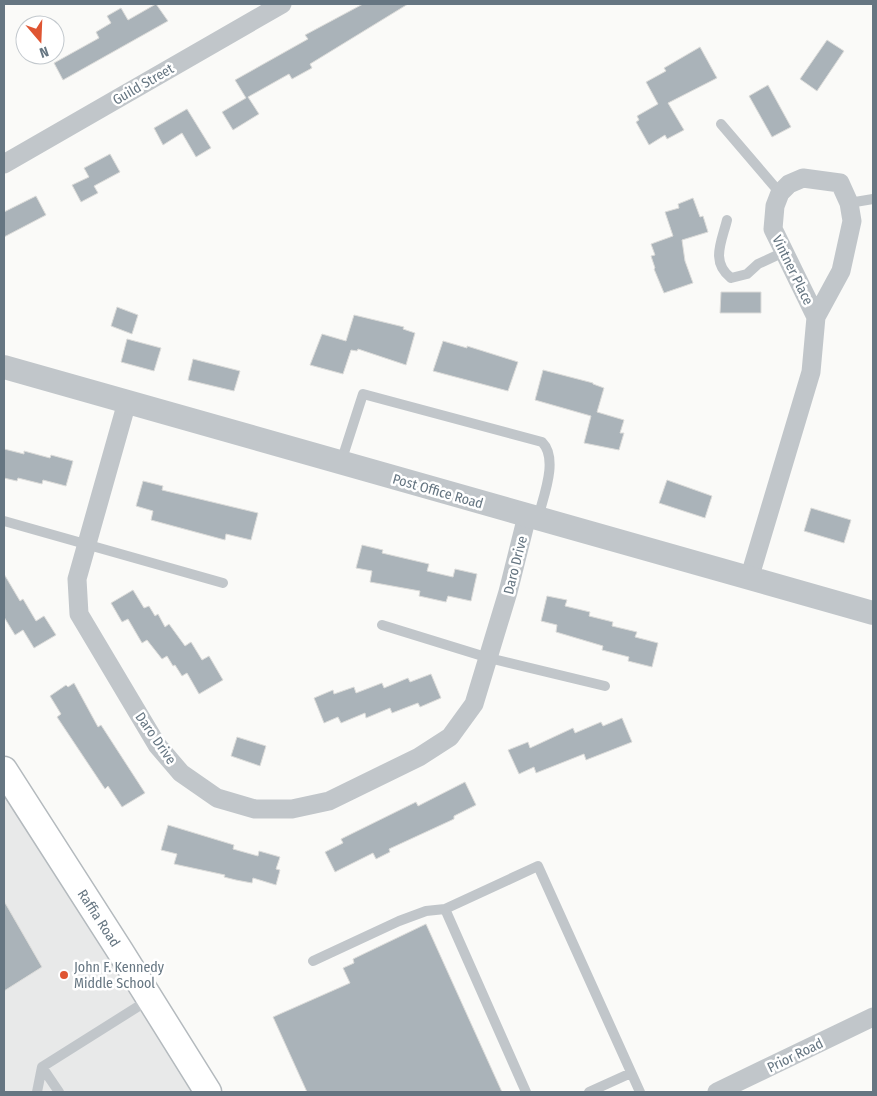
<svg xmlns="http://www.w3.org/2000/svg" width="877" height="1096" viewBox="0 0 877 1096" font-family="'Fira Sans Condensed',sans-serif">
<rect width="100%" height="100%" fill="#fafaf8"/>
<!-- built -->
<path fill="#e8e9e9" d="M4 794 49 858 201 1092H4Z"/>
<!-- building -->
<path fill="#aab3b9" stroke="#dcdcda" d="M156 4 168 21 63 80 54 63 99 38 96 32 111 23 107 16 121 8 128 20Z
M363 4H408L310 64 312 68 292 79 289 74 248 97 259 114 233 130 222 112 246 98 235 80 308 39 305 35Z
M827 40 844 51 817 91 800 79Z
M700 47 717 78 668 103 684 130 667 139 665 135 649 145 636 122 639 120 637 116 658 104 646 82 666 71 664 68Z
M768 85 791 127 772 137 749 96Z
M187 109 211 148 196 157 182 133 163 145 154 128Z
M110 154 120 172 94 186 98 193 81 202 72 185 89 177 84 168Z
M36 196 46 215 4 237V212Z
M693 198 700 217 703 216 708 232 682 240 685 261 693 283 664 293 654 269 655 268 651 256 655 255 651 244 673 236 665 212 679 208 678 204Z
M721 292H761V313H720Z
M117 307 138 315 132 334 111 326Z
M354 315 404 327 403 329 415 333 406 365 358 349 357 351 351 350 343 374 310 365 322 334 346 341Z
M127 339 161 348 154 371 121 362Z
M443 341 467 348V346L518 362 508 391 433 371Z
M193 359 240 371 234 391 188 380Z
M543 370 593 383V384L604 388 597 412 624 420 620 433H624L619 450 584 443 591 416 535 400Z
M4 449 24 454V451L50 458 51 455 73 461 66 486 43 480 42 484 18 478 17 481 4 478Z
M667 480 712 496 705 518 659 503Z
M143 481 163 486 162 490 258 513 251 540 226 534 225 540 151 520 153 511 136 506Z
M811 508 851 520 844 543 804 531Z
M362 545 383 550 382 553 429 564 427 571 453 577 455 569 477 574 471 601 448 596 446 602 419 596 420 591 370 582 372 571 356 568Z
M4 574 20 601 23 599 36 621 44 616 56 635 34 648 23 630 15 635 4 617Z
M133 590 144 608 149 606 155 616 158 614 165 627 169 624 185 646 191 642 202 660 209 656 223 680 199 694 187 673 182 676 175 665 173 666 167 656 162 659 147 640 142 643 128 619 122 622 111 603Z
M547 596 567 600 565 606 590 612 589 616 613 622 612 626 637 632 635 637 658 643 652 667 628 661 629 657 602 650 603 646 556 632 557 625 541 621Z
M431 674 441 698 420 707 418 703 392 713 390 708 366 718 365 713 341 723 338 717 324 723 314 698 333 690 334 694 354 687 356 693 382 683 384 688 408 678 410 682Z
M74 683 98 727 101 725 145 793 122 807 108 786 105 789 57 717 61 714 50 696 66 685 68 687Z
M622 718 632 742 586 760 584 754 536 773 534 767 519 774 508 750 528 742 530 748 573 728 575 733 601 722 603 726Z
M237 737 266 746 260 766 231 756Z
M465 782 476 805 454 816V819L389 849 390 852 376 859 373 853 335 872 325 852 343 843 341 839 416 802 418 806Z
M168 825 234 845 233 849 258 856 259 851 280 857 276 869 280 870 276 885 253 878 252 883 236 880 224 877 225 875 174 864 177 854 161 850Z
M4 901 42 967 4 991Z
M426 924 502 1092H307L273 1017 350 983 343 968 354 963 353 959Z"/>
<g fill="none" stroke-linecap="round" stroke-linejoin="round">
<!-- secondary casing -->
<g stroke="#b4babe" stroke-width="29">
<path id="secondary" d="M4 770 120 951 208 1092"/>
</g>
<!-- service -->
<path stroke="#c1c6ca" stroke-width="10" d="M721 124 780 193
M849 203 873 199
M727 220C722 241 710 262 731 278L747 274 758 264 784 252
M341 462 363 394 542 442C559 459 543 497 538 518
M4 521 223 583
M382 625 489 658 605 686
M445 909 526 1092
M313 961 399 921 426 911 445 909 538 866 640 1092
M42 1067 59 1092
M37 1092 42 1067 150 999
M589 1092 631 1073"/>
<!-- minor -->
<path stroke="#c1c6ca" stroke-width="19" d="M4 164 282 4
M803 178 840 183 849 203 852 221 841 271 816 317 773 229 775 206 780 193 789 184Z
M127 402 77 579 79 614 157 745 181 773 217 798 255 809H292L329 801 419 757 450 737 474 704 508 592 527 516
M749 579 811 372 816 317
M717 1092 873 1017"/>
<!-- tertiary -->
<path stroke="#c1c6ca" stroke-width="24" d="M4 367 873 613"/>
<!-- secondary -->
<use href="#secondary" stroke="#fff" stroke-width="26"/>
</g>
<!-- markers -->
<circle fill="#df5532" stroke="#fff" stroke-width="2" cx="64" cy="975" r="5"/>
<g text-anchor="middle" stroke-width="5" stroke-linejoin="round" paint-order="stroke">
<!-- street labels -->
<g font-size="14" fill="#667682" stroke="#fff">
<text transform="translate(143 84) rotate(-30)" y="5">Guild Street</text>
<text transform="translate(793 270) rotate(64)" y="5">Vintner Place</text>
<text transform="translate(438 491) rotate(16)" y="5">Post Office Road</text>
<text transform="translate(515 565) rotate(-76)" y="5">Daro Drive</text>
<text transform="translate(156 738) rotate(55)" y="5">Daro Drive</text>
<text transform="translate(99 918) rotate(57)" y="5">Raffia Road</text>
<text transform="translate(795 1055) rotate(-26)" y="5">Prior Road</text>
</g>
<!-- poi labels -->
<g font-size="14" fill="#667682" stroke="#fff" text-anchor="start">
<text x="74" y="972">John F. Kennedy<tspan x="74" dy="16">Middle School</tspan></text>
</g>
</g>
<!-- border -->
<rect width="877" height="1096" fill="none" stroke="#667682" stroke-width="10"/>
<!-- north arrow -->
<g transform="translate(40 40) rotate(161)"><circle r="24" fill="#ffffff" stroke="#c2c8cd"/>
<path d="M0-4L9 19L0 12L-9 19Z" fill="#df5532"/>
<text y="-8" font-size="14" font-weight="bold" text-anchor="middle" fill="#667682">N</text>
</g>
</svg>
